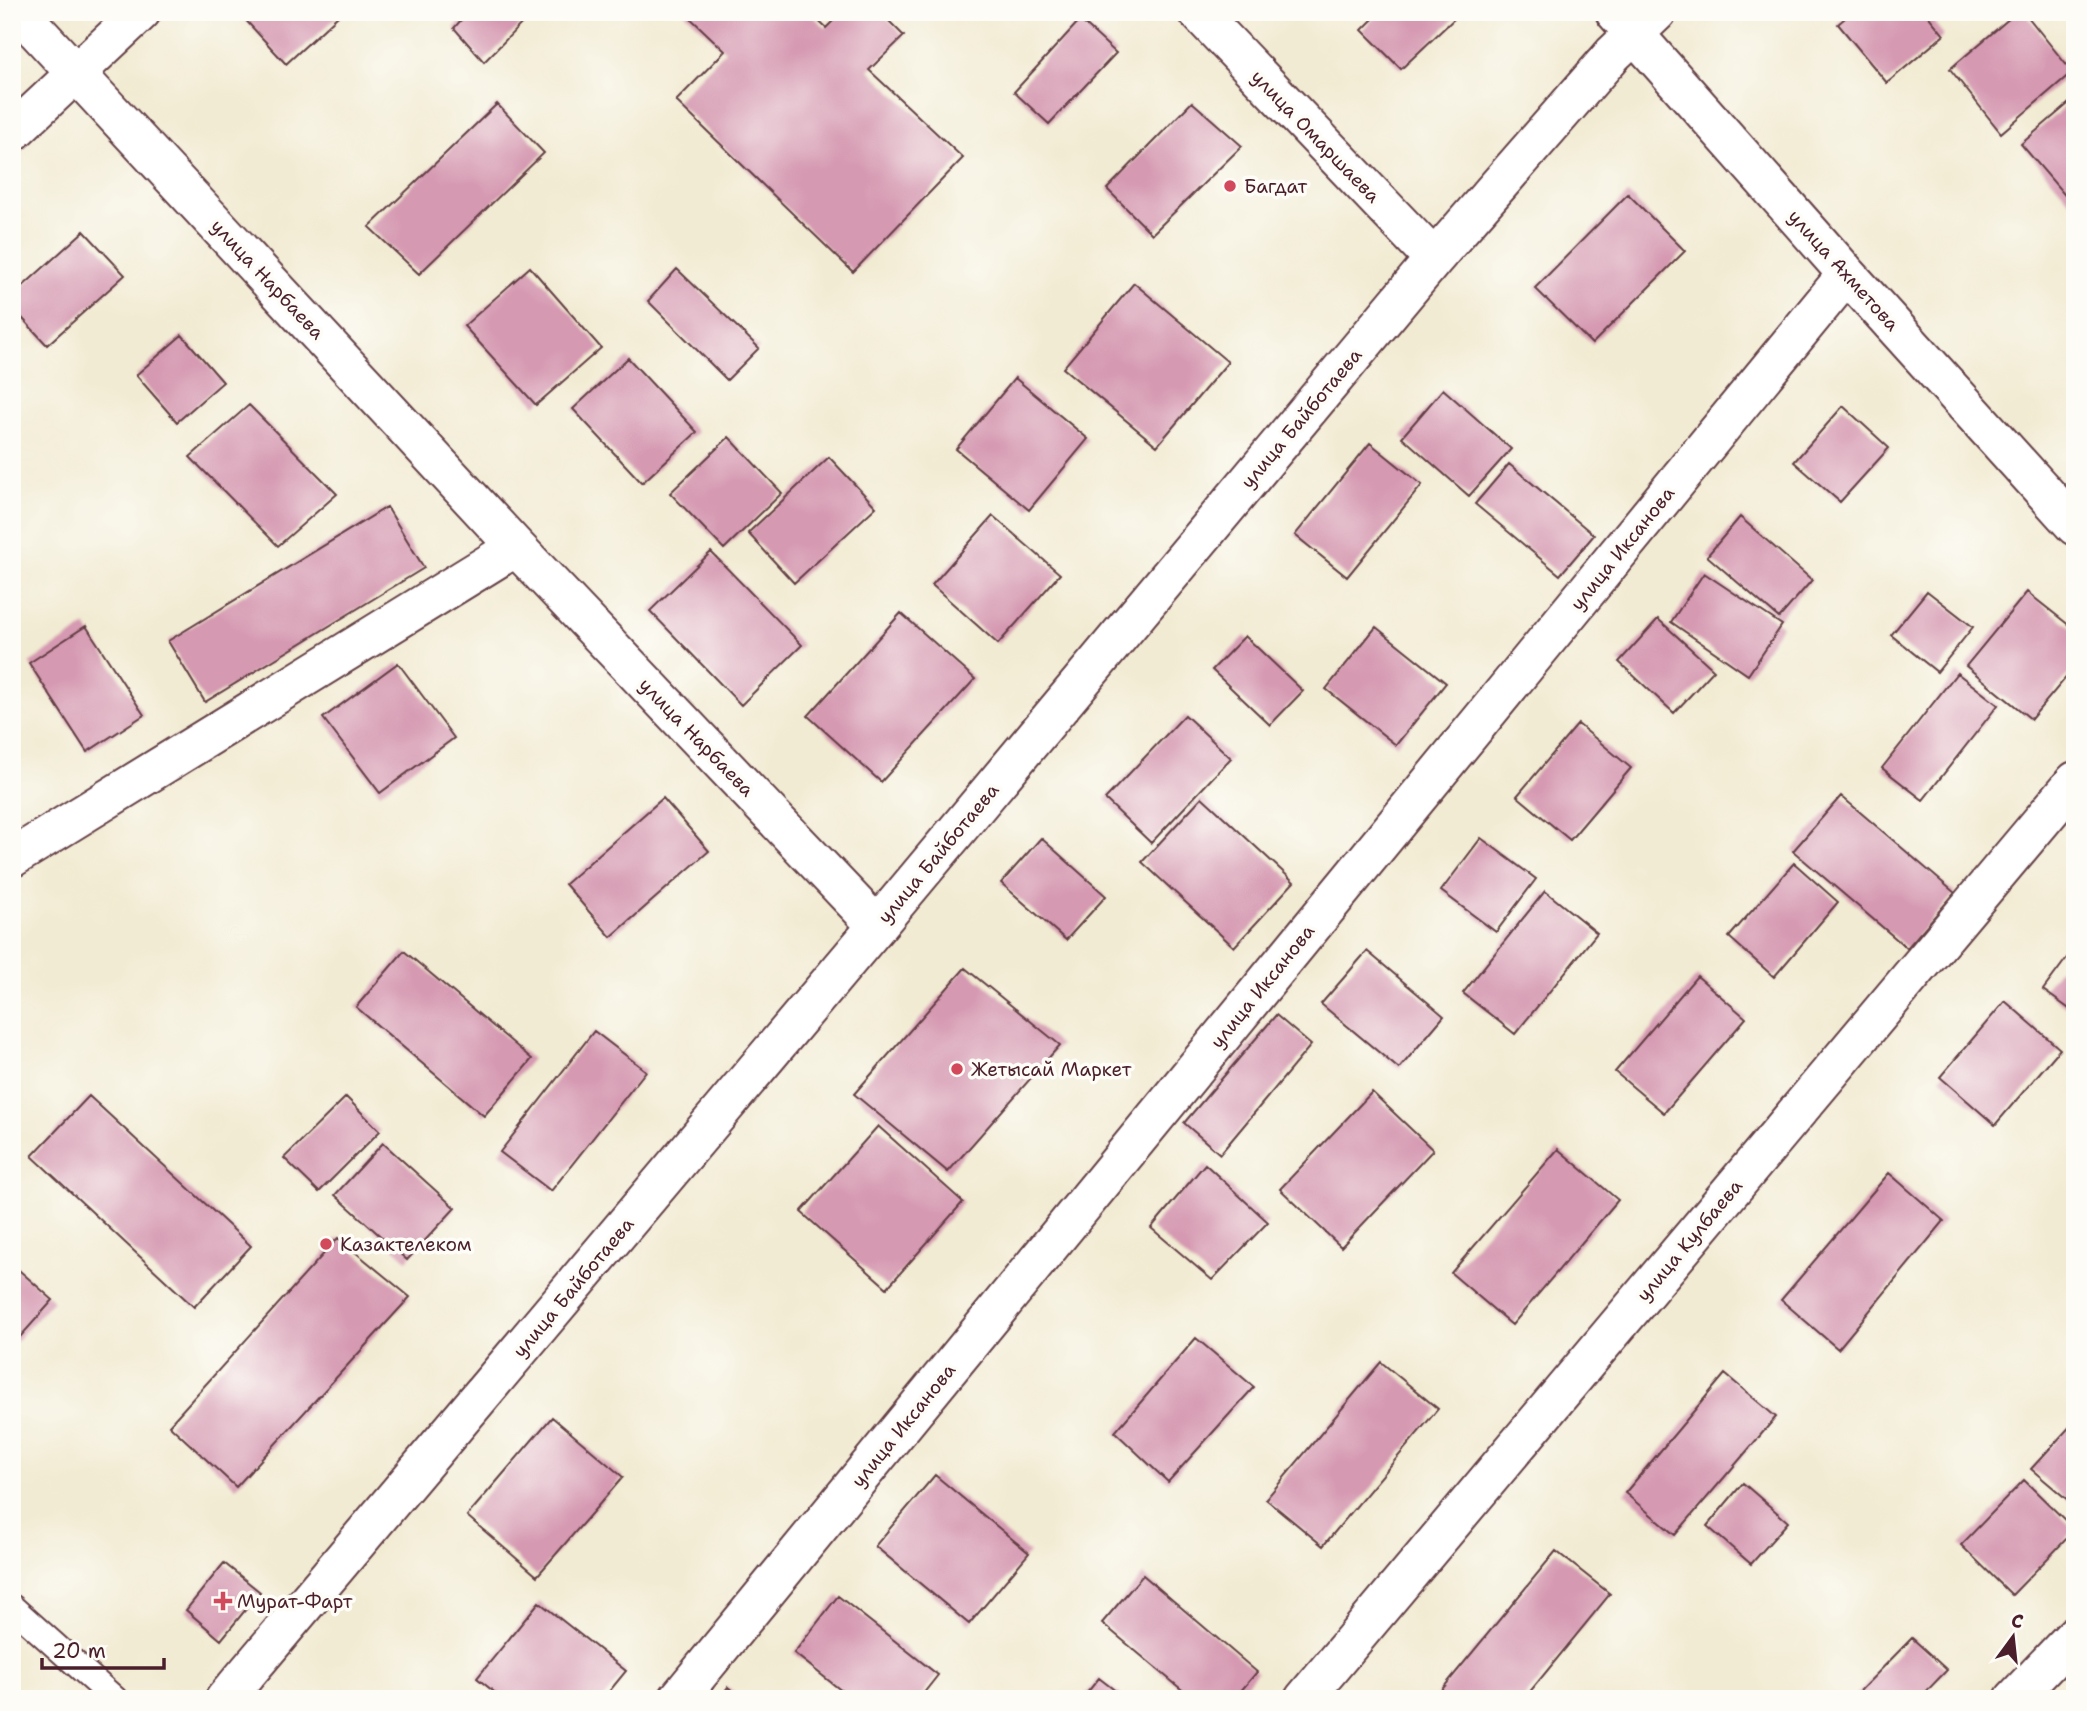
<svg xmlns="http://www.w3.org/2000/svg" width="2087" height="1711" viewBox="0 0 2087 1711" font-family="'Shantell Sans',sans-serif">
<rect width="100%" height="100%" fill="#fdfcf7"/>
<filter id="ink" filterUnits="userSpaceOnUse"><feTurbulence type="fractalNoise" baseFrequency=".0143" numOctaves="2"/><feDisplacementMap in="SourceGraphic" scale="14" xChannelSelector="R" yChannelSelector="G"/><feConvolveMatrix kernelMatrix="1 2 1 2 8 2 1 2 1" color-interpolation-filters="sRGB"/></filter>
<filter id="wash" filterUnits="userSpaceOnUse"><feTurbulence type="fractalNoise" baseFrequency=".00686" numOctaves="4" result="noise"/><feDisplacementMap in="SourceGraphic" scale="28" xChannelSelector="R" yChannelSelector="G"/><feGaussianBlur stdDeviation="1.57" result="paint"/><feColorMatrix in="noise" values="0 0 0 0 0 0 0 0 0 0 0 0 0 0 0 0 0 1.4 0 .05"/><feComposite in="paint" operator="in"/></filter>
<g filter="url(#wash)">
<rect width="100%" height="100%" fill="#f2ebd3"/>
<g id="blocks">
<!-- building -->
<path fill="#d599b1" d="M243 12H337L339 15 286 64 240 14Z
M468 12H533L484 62 454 28Z
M684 12H809L826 28 842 12H880L904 36 869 70 963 158 853 272 676 101 725 51Z
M1380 12H1447L1454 19 1401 69 1362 30Z
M1852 12H1925L1944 35 1887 83 1838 24Z
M2017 12H2024L2072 72 2001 133 1950 69Z
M1080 20 1116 53 1049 124 1014 92Z
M2075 98V207L2021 144Z
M1192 102 1242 146 1152 234 1107 189Z
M497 104 544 153 419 274 369 227Z
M1628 194 1685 251 1592 344 1535 288Z
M84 231 125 275 47 345 12 307V296Z
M530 267 601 348 536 405 464 326Z
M677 269 759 348 727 380 648 301Z
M1134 283 1228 362 1157 446 1063 368Z
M182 335 223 382 177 422 136 375Z
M628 358 697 432 642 483 573 409Z
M1015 378 1088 439 1029 510 956 449Z
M1443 389 1511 449 1469 496 1402 437Z
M249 405 337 494 278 546 190 457Z
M1843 406 1889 448 1840 502 1794 462Z
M729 437 782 493 724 549 670 493Z
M1370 443 1422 485 1347 577 1295 535Z
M829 457 876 507 794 583 748 533Z
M1509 464 1594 535 1560 575 1475 504Z
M387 507 424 568 205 702 168 641Z
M993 516 1060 574 998 644 932 585Z
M1740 517 1812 580 1779 618 1707 556Z
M711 552 802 645 741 705 650 611Z
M1704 573 1782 625 1748 675 1671 622Z
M1927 591 1973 627 1937 672 1891 635Z
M2027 592 2075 630V667L2031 719 1966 666Z
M901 613 975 679 881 782 808 716Z
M1658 619 1714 670 1674 713 1619 662Z
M86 626 144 715 87 752 29 663Z
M1376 627 1446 683 1396 745 1326 689Z
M1245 636 1303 691 1270 725 1212 670Z
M398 663 454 738 380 793 323 718Z
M1957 673 1998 705 1923 800 1882 768Z
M1185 715 1231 758 1151 843 1105 799Z
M1578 724 1631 768 1570 840 1517 796Z
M1841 796 1955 893 1907 948 1793 851Z
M1202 797 1294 882 1234 947 1142 862Z
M663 798 709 851 611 937 565 884Z
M1041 838 1106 896 1066 940 1001 883Z
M1481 838 1536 879 1496 932 1441 891Z
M1794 863 1838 902 1774 977 1729 937Z
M1545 891 1597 933 1515 1034 1463 993Z
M2075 947V1013L2043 990Z
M404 951 532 1059 484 1116 356 1007Z
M1367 951 1444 1016 1399 1069 1321 1004Z
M965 968 1060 1045 948 1172 854 1094Z
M1697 976 1746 1018 1664 1113 1615 1072Z
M2005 1001 2060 1049 1995 1125 1940 1077Z
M1276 1015 1311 1045 1220 1154 1184 1123Z
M594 1031 646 1071 551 1191 500 1152Z
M1372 1092 1433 1150 1341 1247 1280 1189Z
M89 1096 251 1246 194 1307 32 1156Z
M346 1097 380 1131 319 1192 284 1158Z
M878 1126 963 1202 887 1288 801 1212Z
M383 1143 455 1208 407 1260 335 1195Z
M1558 1149 1618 1200 1512 1325 1451 1273Z
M1205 1164 1268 1222 1212 1280 1151 1228Z
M1889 1173 1944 1221 1838 1349 1781 1300Z
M338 1238 410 1297 236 1487 169 1425Z
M12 1264 53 1300 12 1346Z
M1196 1338 1254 1387 1168 1482 1115 1432Z
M1381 1362 1438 1409 1323 1546 1266 1499Z
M1725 1374 1776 1417 1675 1535 1625 1493Z
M552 1417 623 1477 537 1576 467 1516Z
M2075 1421V1506L2031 1469Z
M935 1475 1029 1553 969 1624 875 1546Z
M2024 1480 2075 1530 2012 1595 1961 1545Z
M1743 1483 1788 1522 1751 1564 1707 1526Z
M1556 1551 1610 1594 1524 1699H1434Z
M224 1563 260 1592 221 1640 186 1610Z
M1143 1575 1257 1672 1234 1699H1193L1102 1623Z
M838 1596 938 1675 919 1699H852L794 1653Z
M539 1602 626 1671 603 1699H503L477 1678Z
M1912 1638 1947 1670 1919 1699H1852Z
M1099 1678 1126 1699H1082Z
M728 1687 742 1699H719Z"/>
</g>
</g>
<g filter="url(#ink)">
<use href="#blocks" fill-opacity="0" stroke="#633e44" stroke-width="2"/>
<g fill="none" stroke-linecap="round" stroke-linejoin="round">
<!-- lane casing -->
<g stroke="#633e44" stroke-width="28">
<path id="lane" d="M12 1607 115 1699"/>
</g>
<!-- street casing -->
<g stroke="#633e44" stroke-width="42">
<path id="street" d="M19 12 516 547 877 926
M1198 12 1434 259
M1615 12 1847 274 2075 526
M12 133 141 12
M12 858 516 547
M225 1699 877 926 1434 259 1613 54 1657 12
M678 1699 1847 274
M1304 1699 2075 781
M2014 1699 2075 1635"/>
</g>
<!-- lane -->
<use href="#lane" stroke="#fff" stroke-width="24"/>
<!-- street -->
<use href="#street" stroke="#fff" stroke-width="38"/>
</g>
</g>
<!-- markers -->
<g fill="#d1495b" stroke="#fdfcf7" stroke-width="2.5">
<circle cx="1230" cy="186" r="7"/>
<circle cx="957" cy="1069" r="7"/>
<circle cx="326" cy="1244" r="7"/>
<path d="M219.5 1590.5h7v7h7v7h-7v7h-7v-7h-7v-7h7z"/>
</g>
<g text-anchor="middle" stroke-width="7" stroke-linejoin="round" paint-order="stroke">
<!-- street labels -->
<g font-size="19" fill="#4a1f2b" stroke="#fdfcf7">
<text transform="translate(1316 136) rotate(46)" y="7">улица Омаршаева</text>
<text transform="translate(1844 270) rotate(48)" y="7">улица Ахметова</text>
<text transform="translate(268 279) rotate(47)" y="7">улица Нарбаева</text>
<text transform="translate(1301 418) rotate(-50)" y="7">улица Байботаева</text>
<text transform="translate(1622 548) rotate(-51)" y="7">улица Иксанова</text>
<text transform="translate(697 737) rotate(46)" y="7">улица Нарбаева</text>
<text transform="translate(938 853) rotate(-50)" y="7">улица Байботаева</text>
<text transform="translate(1262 986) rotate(-51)" y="7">улица Иксанова</text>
<text transform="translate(1689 1240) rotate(-50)" y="7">улица Кулбаева</text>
<text transform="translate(573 1287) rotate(-50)" y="7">улица Байботаева</text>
<text transform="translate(903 1425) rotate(-51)" y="7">улица Иксанова</text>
</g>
<!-- poi labels -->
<g font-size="19" fill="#4a1f2b" stroke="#fdfcf7" text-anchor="start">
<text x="1244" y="193">Багдат</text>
<text x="971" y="1076">Жетысай Маркет</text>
<text x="340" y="1251">Казактелеком</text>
<text x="237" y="1608">Мурат-Фарт</text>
</g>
</g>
<!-- margin -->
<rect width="2087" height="1711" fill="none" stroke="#fdfcf7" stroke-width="42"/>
<!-- north arrow -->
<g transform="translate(2013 1637) rotate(15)" stroke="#fdfcf7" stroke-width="5" paint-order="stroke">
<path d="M0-5L12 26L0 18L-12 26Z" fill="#4a1f2b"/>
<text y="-10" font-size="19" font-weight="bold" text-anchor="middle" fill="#4a1f2b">С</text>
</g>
<!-- scale -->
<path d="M42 1658v10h122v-10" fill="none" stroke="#4a1f2b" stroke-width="3.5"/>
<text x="52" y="1658" font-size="21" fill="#4a1f2b" stroke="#fdfcf7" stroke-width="5" paint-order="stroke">20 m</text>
</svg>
